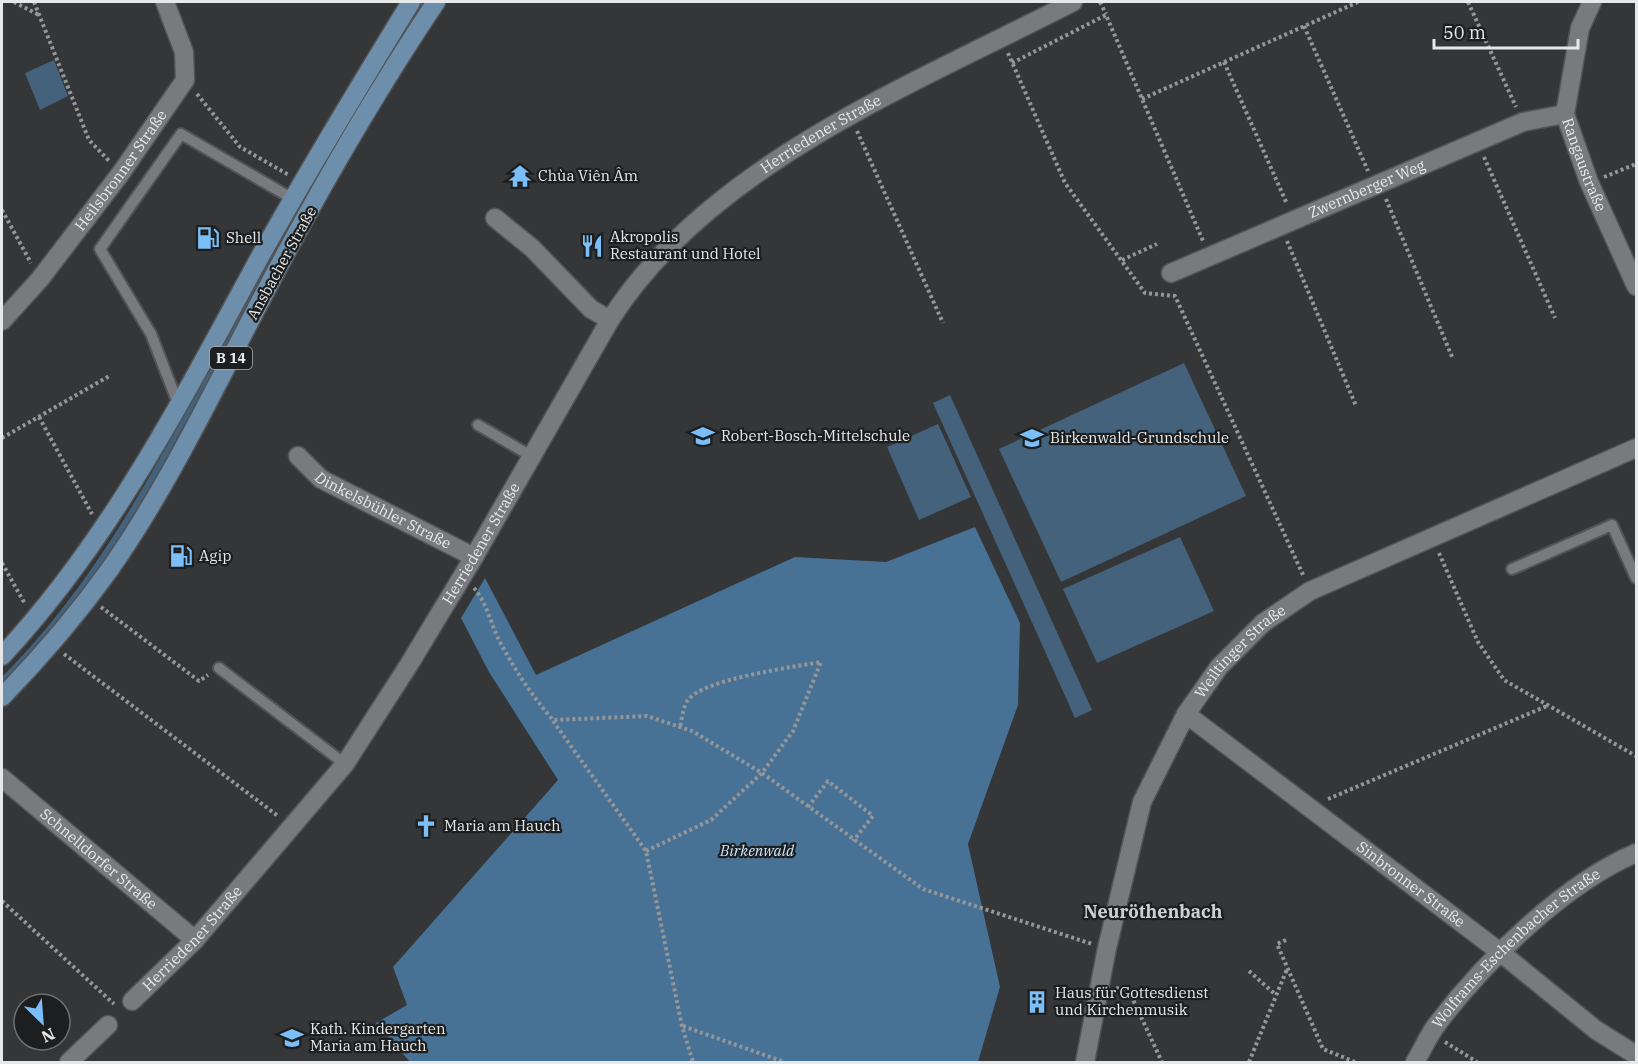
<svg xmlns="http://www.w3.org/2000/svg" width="1638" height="1064" viewBox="0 0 1638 1064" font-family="'IBM Plex Serif',serif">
<rect width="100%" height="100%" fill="#343638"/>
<!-- green -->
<path fill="#45627c" d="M420 2H427L253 297 137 513 78 598 2 685V677C111 568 175 429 248 294 302 195 360 97 420 2Z
M54 60 68 96 40 110 25 73Z
M1184 363 1246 496 1061 582 999 449Z
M950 395 1092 710 1075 718 933 403Z
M938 424 971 497 919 520 887 447Z
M1180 537 1214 611 1097 663 1063 589Z"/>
<!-- forest -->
<path fill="#477195" d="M975 527 1020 623 1018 705 968 844 1000 987 978 1062H410L376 1023 407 1005 393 967 558 780 489 672 461 618 485 578 536 675 795 557 886 562Z"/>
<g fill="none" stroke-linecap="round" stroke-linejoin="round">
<!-- service casing -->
<g stroke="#515355" stroke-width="14">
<path id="service" d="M179 406 151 334 100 249 181 134 293 199
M478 425 531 456
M1512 569 1612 525 1636 578
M219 668 345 764"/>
</g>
<!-- minor casing -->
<g stroke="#515355" stroke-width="21">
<g id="minor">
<path id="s1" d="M1592 2 1580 28 1565 114 1589 182 1636 286"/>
<path d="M495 218 532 248 591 309 610 320"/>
<path id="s2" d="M1171 273 1523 122 1565 114"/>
<path id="s3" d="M2 321 40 279 121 173 185 80 184 52 165 2"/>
<path id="s4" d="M298 456 321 479 474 557"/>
<path id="s5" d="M1186 714 1500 952 1596 1030 1636 1055"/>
<path id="s6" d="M2 778 195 940"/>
<path id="s7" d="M132 1001 195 940 345 764 410 663 474 557 610 320C708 165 916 83 1073 2"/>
<path d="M69 1062 108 1025"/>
<path id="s8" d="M1085 1062 1107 948 1142 802 1186 714 1219 667 1263 623 1310 591 1636 448"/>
<path id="s9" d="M1415 1062C1423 1049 1429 1034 1438 1023 1485 961 1565 883 1636 853"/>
</g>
</g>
<!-- primary casing -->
<g stroke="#515355" stroke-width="21">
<path id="primary" d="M2 656C112 538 184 396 261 255 309 169 360 85 411 2
M2 697C41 657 77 615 110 569 173 479 220 376 272 279 322 185 377 90 436 2"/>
</g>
<!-- path -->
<path stroke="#949698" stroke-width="4" stroke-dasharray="3 3" stroke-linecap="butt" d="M14 2 39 15
M34 2 89 140 110 162
M1100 2 1106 14
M1468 2 1516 107
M1304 26 1368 171
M1008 53 1065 183 1145 293 1175 296 1304 577
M1224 62 1287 204
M1012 63 1106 15 1203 241
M197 94 240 147 289 175
M1142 99 1358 2
M857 131 943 323
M1484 157 1555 318
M1604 177 1636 164
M1386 199 1453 359
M2 210 31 263
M1287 241 1356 406
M1122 260 1157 244
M39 417 92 514
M2 438 111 375
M1439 553 1478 642 1504 680 1636 756
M2 563 25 604
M474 588C487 603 491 625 500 642 515 670 532 696 553 720L647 716 692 731 762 773 923 889 1092 944
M101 607 199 681 208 675
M64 654 278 816
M553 721 646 851 682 1026 693 1062
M1328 799 1547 706
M808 807 828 781 873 816 853 841
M646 851 711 820 762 773 793 731 821 662C794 667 703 679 688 700 683 706 682 719 680 727
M2 901 114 1004
M1286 940 1277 944 1323 1049 1355 1062
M1249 971 1276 995
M1116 988 1129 991 1162 1062
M683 1026 784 1062
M1445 1042 1477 1062
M1249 1062 1287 969"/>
<!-- service -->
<use href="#service" stroke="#787a7d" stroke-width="10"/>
<!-- minor -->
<use href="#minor" stroke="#787a7d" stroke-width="18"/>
<!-- primary -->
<use href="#primary" stroke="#6d8fac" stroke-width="18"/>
</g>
<!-- icons -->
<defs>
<g id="temple-bare" transform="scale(1.8)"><path d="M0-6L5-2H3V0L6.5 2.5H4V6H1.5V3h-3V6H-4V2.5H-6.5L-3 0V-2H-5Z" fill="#7bbef8" stroke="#1d1e1f" stroke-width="2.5" paint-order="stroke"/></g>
<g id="fuel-bare" transform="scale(1.8)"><path d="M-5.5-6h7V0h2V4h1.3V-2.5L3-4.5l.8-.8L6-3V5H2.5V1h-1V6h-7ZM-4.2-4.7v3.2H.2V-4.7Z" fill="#7bbef8" stroke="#1d1e1f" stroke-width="2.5" paint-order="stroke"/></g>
<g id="restaurant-bare" transform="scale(1.8)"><path d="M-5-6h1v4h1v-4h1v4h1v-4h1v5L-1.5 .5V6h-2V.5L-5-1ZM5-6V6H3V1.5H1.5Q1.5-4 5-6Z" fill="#7bbef8" stroke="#1d1e1f" stroke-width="2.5" paint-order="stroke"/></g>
<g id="school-bare" transform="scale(1.8)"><path d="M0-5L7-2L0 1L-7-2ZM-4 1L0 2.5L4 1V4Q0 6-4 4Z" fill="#7bbef8" stroke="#1d1e1f" stroke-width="2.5" paint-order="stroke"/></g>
<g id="church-bare" transform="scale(1.8)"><path d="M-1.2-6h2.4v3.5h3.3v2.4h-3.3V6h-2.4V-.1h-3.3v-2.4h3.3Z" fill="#7bbef8" stroke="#1d1e1f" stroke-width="2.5" paint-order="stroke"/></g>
<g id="building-bare" transform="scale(1.8)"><path d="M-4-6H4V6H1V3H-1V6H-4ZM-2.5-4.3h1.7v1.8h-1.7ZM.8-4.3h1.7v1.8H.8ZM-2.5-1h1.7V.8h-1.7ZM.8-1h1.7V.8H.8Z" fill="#7bbef8" stroke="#1d1e1f" stroke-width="2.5" paint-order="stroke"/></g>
</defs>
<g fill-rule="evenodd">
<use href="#temple-bare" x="520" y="176"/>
<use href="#fuel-bare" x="208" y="238"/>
<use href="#restaurant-bare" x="592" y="246"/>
<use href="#school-bare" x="703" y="436"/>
<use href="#school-bare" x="1032" y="438"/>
<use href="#fuel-bare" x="181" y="556"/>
<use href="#church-bare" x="426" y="826"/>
<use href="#building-bare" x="1037" y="1002"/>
<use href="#school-bare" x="292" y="1038"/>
</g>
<g text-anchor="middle" stroke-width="4.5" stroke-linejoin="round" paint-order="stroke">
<!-- shield labels -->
<rect fill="#1d1e1f" stroke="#aaabad" stroke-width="1.5" x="210" y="347" width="42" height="22" rx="4.5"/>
<g font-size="14" font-weight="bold" fill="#e7e8ea">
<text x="231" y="363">B 14</text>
</g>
<!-- street labels -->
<g font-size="15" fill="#e7e8ea" stroke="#1d1e1f">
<text dy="5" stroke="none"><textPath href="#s7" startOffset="1120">Herriedener Straße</textPath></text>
<text dy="5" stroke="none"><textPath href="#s1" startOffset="170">Rangaustraße</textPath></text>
<text dy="5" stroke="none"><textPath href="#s3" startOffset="192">Heilsbronner Straße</textPath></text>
<text dy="5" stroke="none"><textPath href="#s2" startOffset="213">Zwernberger Weg</textPath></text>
<text transform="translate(282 263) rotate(-61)" y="5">Ansbacher Straße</text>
<text dy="5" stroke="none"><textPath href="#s4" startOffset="102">Dinkelsbühler Straße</textPath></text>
<text dy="5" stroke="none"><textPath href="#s7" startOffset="578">Herriedener Straße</textPath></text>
<text dy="5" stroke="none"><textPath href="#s8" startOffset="448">Weiltinger Straße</textPath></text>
<text dy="5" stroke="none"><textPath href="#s6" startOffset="126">Schnelldorfer Straße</textPath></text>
<text dy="5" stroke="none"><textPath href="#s5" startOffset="282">Sinbronner Straße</textPath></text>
<text dy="5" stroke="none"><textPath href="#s7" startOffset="87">Herriedener Straße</textPath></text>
<text dy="5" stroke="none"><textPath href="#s9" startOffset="154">Wolframs-Eschenbacher Straße</textPath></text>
</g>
<!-- poi labels -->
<g font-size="15" fill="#e7e8ea" stroke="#1d1e1f" text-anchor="start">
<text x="538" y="181">Chùa Viên Âm</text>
<text x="610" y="242">Akropolis<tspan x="610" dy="17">Restaurant und Hotel</tspan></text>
<text x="226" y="243">Shell</text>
<text x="721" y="441">Robert-Bosch-Mittelschule</text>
<text x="1050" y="443">Birkenwald-Grundschule</text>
<text x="199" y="561">Agip</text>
<text x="444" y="831">Maria am Hauch</text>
<text x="1055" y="998">Haus für Gottesdienst<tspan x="1055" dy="17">und Kirchenmusik</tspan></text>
<text x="310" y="1034">Kath. Kindergarten<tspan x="310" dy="17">Maria am Hauch</tspan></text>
</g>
<!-- park labels -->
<g font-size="15" font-style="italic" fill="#cde7fe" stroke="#1d1e1f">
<text x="757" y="856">Birkenwald</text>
</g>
<!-- quarter labels -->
<g font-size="18" font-weight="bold" fill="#cdd0d3" stroke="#1d1e1f">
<text x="1153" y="918">Neuröthenbach</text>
</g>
</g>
<!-- border -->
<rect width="1638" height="1064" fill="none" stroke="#e7e8ea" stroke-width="6"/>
<!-- north arrow -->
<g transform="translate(42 1022) rotate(155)"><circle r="28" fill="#1d1e1f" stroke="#6e6f70" stroke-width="1.5"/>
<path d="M0-4.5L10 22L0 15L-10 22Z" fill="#7bbef8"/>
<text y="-9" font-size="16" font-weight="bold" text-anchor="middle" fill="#e7e8ea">N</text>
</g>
<!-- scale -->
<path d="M1434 39v9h144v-9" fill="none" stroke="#e7e8ea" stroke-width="3"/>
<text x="1443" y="39" font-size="18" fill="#e7e8ea" stroke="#1d1e1f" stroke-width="4.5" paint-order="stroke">50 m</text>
</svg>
